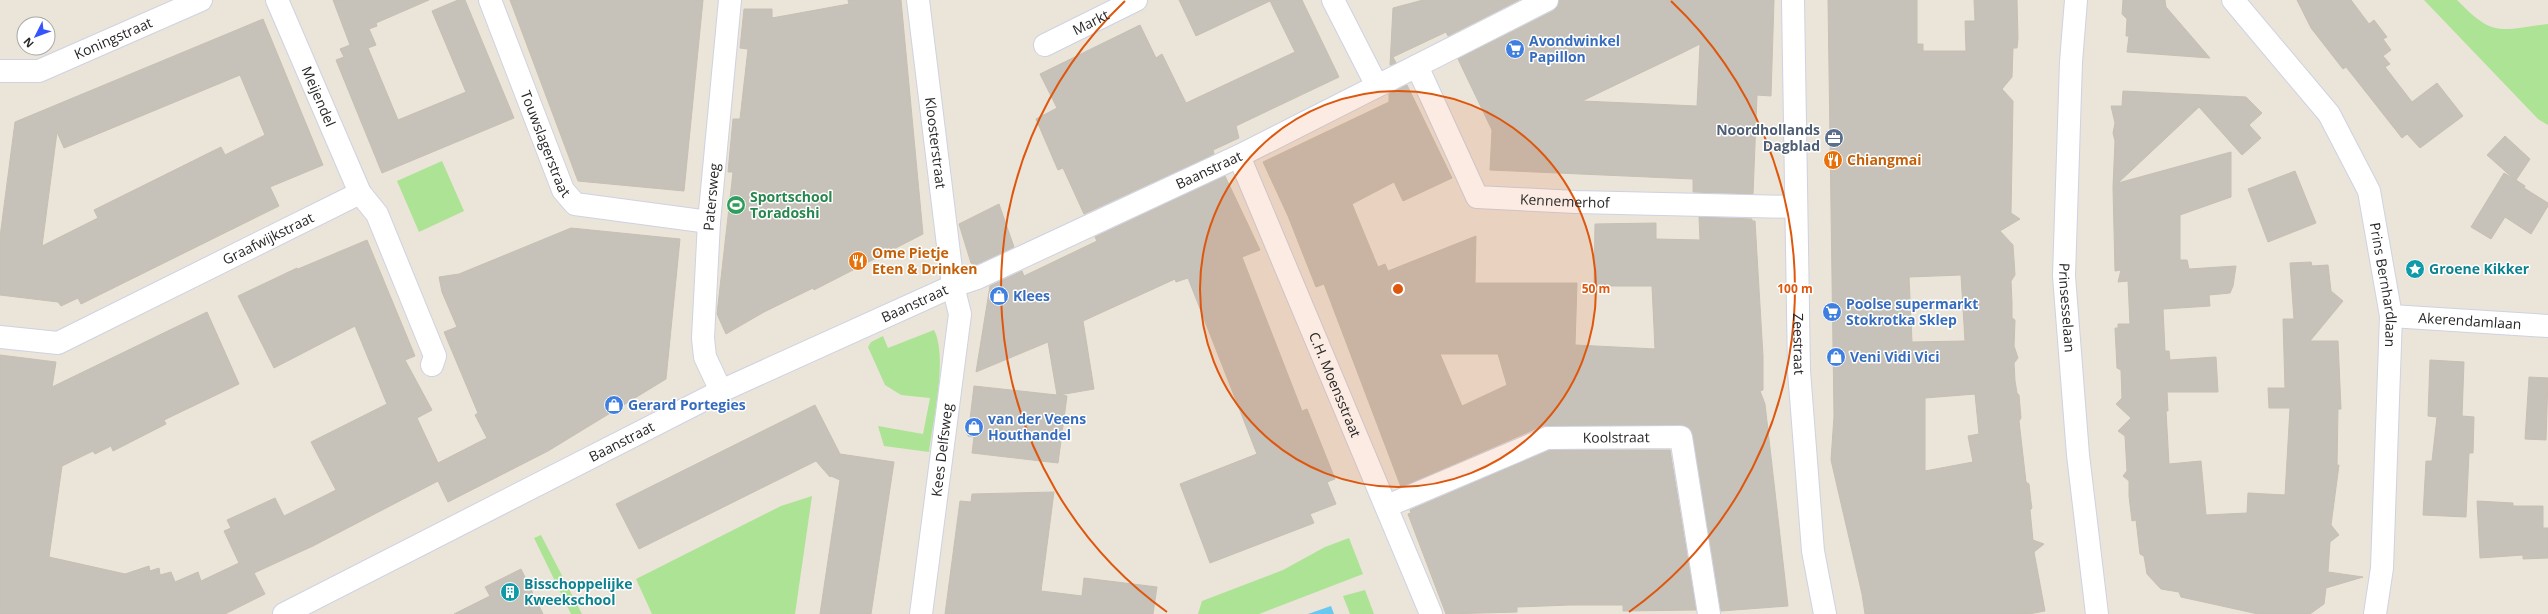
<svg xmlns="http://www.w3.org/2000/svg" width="2548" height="614" viewBox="0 0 2548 614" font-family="'Open Sans',sans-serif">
<rect width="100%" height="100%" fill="#ebe4d9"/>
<!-- green -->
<path fill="#ade394" d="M2424 0H2457C2494 38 2499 30 2548 24V125L2538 119Z
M442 161 464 211 419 232 397 181Z
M934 330C948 356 933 421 929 452L884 446 878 426 923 434 930 398 901 395 885 385 868 347 871 342 883 336 888 348Z
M812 496 795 614H652L636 579 781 506Z
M541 535 582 614H571L534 538Z
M1349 538 1363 574 1259 614H1198L1202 601 1283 570 1325 547Z
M1365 590 1374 614H1350L1343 596Z"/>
<!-- water -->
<path fill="#69c8f0" d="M1331 606 1334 614H1308Z"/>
<!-- building -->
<path fill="#c6c1b9" stroke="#c6c0b3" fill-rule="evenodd" d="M333 0H429L376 23 377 26 369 29 376 45 368 48 398 120 466 92 432 11 458 0H465L514 118 382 173 336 60 344 57 340 49 350 45Z
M510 0H703L684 191 578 181Z
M848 0H901L923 234 814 290 813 288 764 312 726 334 717 314 733 172H728L733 119H740L748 49 740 48 744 9H772V18L849 4Z
M1179 0H1302L1339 77 1236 126 1239 138 1213 150 1214 154 1084 214 1063 168 1058 170 1036 119 1057 108 1040 74 1140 25 1156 58 1162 54 1186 103 1295 52 1270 1 1196 36Z
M1423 0H1519L1448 36 1446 32 1393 57 1396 63 1390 65 1393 8Z
M1559 0H1774L1771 96 1757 95 1753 194 1693 192V179L1490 170 1492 130 1458 59 1553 11 1558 6ZM1700 44 1697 106 1582 101 1680 54Z
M1828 0H1917V44H1923V51H1966L1965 21H1975L1974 0H2017L2018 38 2017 48H2013L2012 77 2002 89 2013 101 2011 213 2020 219 2000 231 2013 245 2015 275 2011 281 2012 302V318L2015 320 2014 346 2018 358 2014 363 2015 381 2017 393 2019 395 2021 418 2019 421 2026 482 2029 484 2031 502 2032 508 2030 510 2033 540 2044 544 2034 552 2045 611 2029 614H1865L1862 594 1831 460 1834 416ZM1961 275 1965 341 1912 342 1909 277ZM1975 394 1979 434 1968 436 1973 462 1925 471V398Z
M2123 0H2165L2166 7 2210 58 2127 52 2129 36H2126L2127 19 2122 14Z
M2297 0H2351L2369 24 2374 20 2387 37 2383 39 2391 50 2383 56 2390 64 2385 67 2412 102 2437 83 2463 116 2420 148 2407 134 2402 138 2354 77 2346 67 2343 69 2311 28Z
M263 19 323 165 270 187 279 206 81 304 78 298 61 306 58 302 0 295V237L15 122ZM240 75 265 135 225 155 221 147 94 210 98 218 42 246 57 132 64 148Z
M1407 85 1452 178 1403 201 1394 182 1352 204 1378 267 1385 264 1388 271 1476 236 1475 283H1577L1575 345 1655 349 1652 286H1594L1595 224 1656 223V239L1700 240 1699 217 1752 219V221H1755L1763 356V390L1760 391 1765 404 1788 606 1721 611 1693 435 1686 426H1542L1401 487 1324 284 1316 287 1288 216 1263 162 1389 102V94ZM1440 354H1498L1507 385 1462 406Z
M2123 91 2246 97 2262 113 2249 125 2261 138 2242 155 2199 107 2118 183 2231 152V197L2180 215V260H2187L2189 269 2236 266 2233 286 2230 293 2209 295 2210 306 2163 309 2165 351H2169L2170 360 2216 357 2218 392H2167L2168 411H2166L2169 464 2201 461 2206 515 2247 513 2248 493 2285 495 2290 408H2269L2268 388H2285L2283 319H2294L2290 263 2311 262 2312 266 2328 265 2331 291 2343 301 2310 341H2338L2341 409H2338L2337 465H2339L2331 525 2339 535 2330 542 2328 572 2363 577 2326 588 2324 604 2310 614H2258L2181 597 2179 592 2161 589 2147 574 2144 556 2140 554 2136 520 2132 521 2129 496V481L2123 476 2127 471 2125 436 2118 431 2131 418 2116 404 2122 398 2121 370 2117 368 2115 328H2118V324H2130L2128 281 2118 282 2121 270 2115 271 2113 187 2115 141 2113 133 2115 123 2111 106H2122Z
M2505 136 2530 159 2516 180 2525 186 2524 188 2548 203V206L2531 234 2505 217 2491 239 2471 227 2504 173 2514 179 2487 155Z
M2295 171 2316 223 2268 242 2248 189Z
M1225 176 1260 250 1242 257 1302 411 1307 409 1335 479 1327 482 1336 504 1310 514 1314 523 1210 563 1180 484 1257 454 1188 278 1176 282 1175 279 1083 321 1094 389 1059 395 1067 396 1058 463 972 453 974 437 968 436 974 386 1057 395 1048 342 976 372 990 286 1022 271 1024 276 1097 241 1095 237Z
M999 204 1014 247 975 265 971 263 959 224Z
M571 228 680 239 666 379 548 451 448 502 438 481 313 546 254 573 265 594 225 614H0V355L56 362 52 387 207 312 239 384 164 420 166 424 113 451 111 446 95 454 93 451 62 466 49 557 125 574 149 566 150 571 159 568 160 575 171 572 175 582 198 572 201 581 239 563 224 531 231 528 227 520 275 498 284 516 336 490 311 442 387 404 355 326 274 368 238 296 297 268 298 269 367 240 415 356 405 360 432 410 417 418 438 463 487 438 475 415 478 413 444 332 457 327 442 292 439 277 459 274Z
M2430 360 2464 362 2462 416 2474 417 2473 453H2469L2466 517 2423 515 2426 461H2432L2437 417 2428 416Z
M2529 377 2548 378 2546 440 2525 439Z
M815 405 840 454 894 462 871 614H820L840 480 831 476 830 477 816 461 639 549 616 504Z
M1550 450H1670L1696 610 1623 611V605H1570L1517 607V612L1446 614 1408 514 1411 513 1410 510Z
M1054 492 1041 591 1082 596 1084 578 1157 587 1153 614H945L960 501 971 502 972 494Z
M2477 501 2513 503V506H2543V528H2548V558L2523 559V555L2480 558Z
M521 569 543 614H454L490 596 485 587Z"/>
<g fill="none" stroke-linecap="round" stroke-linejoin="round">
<!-- street casing -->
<g stroke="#ced2e2" stroke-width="24">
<g id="street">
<path id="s1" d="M277 0 360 193"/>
<path id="s2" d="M490 0 563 190 575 204 709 222"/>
<path id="s3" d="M918 0 953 286 960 314 921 614"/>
<path d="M1333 0 1377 86"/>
<path id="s4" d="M2076 0 2071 62 2064 276 2078 455 2097 614"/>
<path id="s5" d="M2233 0 2329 114 2369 191 2391 316 2382 568 2375 614"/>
<path id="s6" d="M1045 45 1136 0"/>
<path id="s7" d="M1417 66 1477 197 1576 202 1796 207"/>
<path id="s8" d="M1239 156 1431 614"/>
<path id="s9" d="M953 286 977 278 1239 156 1547 0"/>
<path id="s10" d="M2391 316 2548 326"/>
<path id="s11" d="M0 337 58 343 360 193 377 214 435 356 432 365"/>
<path id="s12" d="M721 391 705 357 703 338 709 222 730 0"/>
<path id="s13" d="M1387 506 1547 438 1681 437 1709 614"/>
</g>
</g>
<!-- secondary casing -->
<g stroke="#ced2e2" stroke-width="24">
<g id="secondary">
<path id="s14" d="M1793 0 1799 371 1813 551 1825 614"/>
<path id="s15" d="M0 71H39L201 0"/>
<path id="s16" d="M284 614 721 391 953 286"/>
</g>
</g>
<!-- street -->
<use href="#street" stroke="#fff" stroke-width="22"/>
<!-- secondary -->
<use href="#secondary" stroke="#fff" stroke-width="22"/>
</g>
<!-- distance rings -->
<circle cx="1398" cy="289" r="198" fill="#de570d" fill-opacity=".12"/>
<g fill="none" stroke="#de570d" stroke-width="2">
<circle cx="1398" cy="289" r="198"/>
<path d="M1167 612A397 397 0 0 1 1125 1M1671 1A397 397 0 0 1 1629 612"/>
</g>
<!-- icons -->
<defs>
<g id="supermarket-disc" transform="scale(1)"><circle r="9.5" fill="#3f7fe0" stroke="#fff"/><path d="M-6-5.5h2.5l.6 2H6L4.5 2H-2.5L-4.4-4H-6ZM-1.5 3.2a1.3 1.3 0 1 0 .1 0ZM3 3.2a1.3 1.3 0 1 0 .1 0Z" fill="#fff"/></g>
<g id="office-disc" transform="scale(1)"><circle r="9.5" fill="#5c6f8a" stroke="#fff"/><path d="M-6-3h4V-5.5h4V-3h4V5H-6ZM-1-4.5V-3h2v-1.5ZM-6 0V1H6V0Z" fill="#fff"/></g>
<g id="restaurant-disc" transform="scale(1)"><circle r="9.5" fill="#e8710a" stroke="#fff"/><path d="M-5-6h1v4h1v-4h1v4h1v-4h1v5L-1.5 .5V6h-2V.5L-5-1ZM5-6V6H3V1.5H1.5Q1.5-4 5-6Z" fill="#fff"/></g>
<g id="stadium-disc" transform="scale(1)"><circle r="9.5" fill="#2e9e5b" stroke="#fff"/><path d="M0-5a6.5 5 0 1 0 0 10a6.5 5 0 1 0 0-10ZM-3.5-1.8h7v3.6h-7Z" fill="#fff"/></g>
<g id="sight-disc" transform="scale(1)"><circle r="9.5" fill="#0f9aa8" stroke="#fff"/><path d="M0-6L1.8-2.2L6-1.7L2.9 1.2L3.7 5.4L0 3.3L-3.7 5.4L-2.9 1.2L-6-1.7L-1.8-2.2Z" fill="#fff"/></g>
<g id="shop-disc" transform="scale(1)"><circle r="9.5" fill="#3f7fe0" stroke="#fff"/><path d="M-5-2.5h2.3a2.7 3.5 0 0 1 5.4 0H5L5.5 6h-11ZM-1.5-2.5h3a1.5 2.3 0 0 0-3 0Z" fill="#fff"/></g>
<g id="building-disc" transform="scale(1)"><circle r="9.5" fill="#0f9aa8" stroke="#fff"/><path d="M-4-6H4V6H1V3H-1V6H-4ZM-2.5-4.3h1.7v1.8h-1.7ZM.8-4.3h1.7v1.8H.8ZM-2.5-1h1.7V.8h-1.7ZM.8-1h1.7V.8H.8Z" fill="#fff"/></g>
</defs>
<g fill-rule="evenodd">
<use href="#supermarket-disc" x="1515" y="49"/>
<use href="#office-disc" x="1834" y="138"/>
<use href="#restaurant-disc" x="1833" y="160"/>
<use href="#stadium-disc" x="736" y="205"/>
<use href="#restaurant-disc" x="858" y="261"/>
<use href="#sight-disc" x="2415" y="269"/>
<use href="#shop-disc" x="999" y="296"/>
<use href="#supermarket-disc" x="1832" y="312"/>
<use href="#shop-disc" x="1836" y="357"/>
<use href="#shop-disc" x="614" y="405"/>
<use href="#shop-disc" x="974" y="427"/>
<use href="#building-disc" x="510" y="592"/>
</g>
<g text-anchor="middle" stroke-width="3" stroke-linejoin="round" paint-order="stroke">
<!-- street labels -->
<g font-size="14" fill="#282828" stroke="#fff">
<text dy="5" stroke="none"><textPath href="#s6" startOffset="51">Markt</textPath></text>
<text dy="5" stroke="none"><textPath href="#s15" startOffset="120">Koningstraat</textPath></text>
<text dy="5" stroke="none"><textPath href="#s1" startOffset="105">Meijendel</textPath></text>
<text dy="5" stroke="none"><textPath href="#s2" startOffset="154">Touwslagerstraat</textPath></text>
<text dy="5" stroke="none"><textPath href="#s3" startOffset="144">Kloosterstraat</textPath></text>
<text dy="5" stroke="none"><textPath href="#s9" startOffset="281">Baanstraat</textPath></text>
<text dy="5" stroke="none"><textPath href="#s12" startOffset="198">Patersweg</textPath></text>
<text dy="5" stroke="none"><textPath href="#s7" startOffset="232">Kennemerhof</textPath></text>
<text dy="5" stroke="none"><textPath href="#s11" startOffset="293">Graafwijkstraat</textPath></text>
<text dy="5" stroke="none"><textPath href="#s5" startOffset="331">Prins Bernhardlaan</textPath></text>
<text dy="5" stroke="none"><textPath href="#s16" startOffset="703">Baanstraat</textPath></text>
<text dy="5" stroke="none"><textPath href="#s4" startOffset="308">Prinsesselaan</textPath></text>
<text dy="5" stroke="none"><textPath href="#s10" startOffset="79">Akerendamlaan</textPath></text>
<text dy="5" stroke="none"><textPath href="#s14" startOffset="344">Zeestraat</textPath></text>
<text dy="5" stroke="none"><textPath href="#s8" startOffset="248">C.H. Moensstraat</textPath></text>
<text dy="5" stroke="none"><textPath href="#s13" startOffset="243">Koolstraat</textPath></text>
<text dy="5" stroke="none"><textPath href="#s16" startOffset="379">Baanstraat</textPath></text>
<text transform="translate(942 450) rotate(-83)" y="5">Kees Delfsweg</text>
</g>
<!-- shop labels -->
<g font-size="14" font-weight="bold" fill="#366cbe" stroke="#fff" text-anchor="start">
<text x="1529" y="46">Avondwinkel<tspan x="1529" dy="16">Papillon</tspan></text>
<text x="1013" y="301">Klees</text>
<text x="1846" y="309">Poolse supermarkt<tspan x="1846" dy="16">Stokrotka Sklep</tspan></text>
<text x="1850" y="362">Veni Vidi Vici</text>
<text x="628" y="410">Gerard Portegies</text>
<text x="988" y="424">van der Veens<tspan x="988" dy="16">Houthandel</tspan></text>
</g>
<!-- service labels -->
<g font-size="14" font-weight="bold" fill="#4e5e75" stroke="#fff" text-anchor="end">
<text x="1820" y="135">Noordhollands<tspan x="1820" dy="16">Dagblad</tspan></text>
</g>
<!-- food labels -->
<g font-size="14" font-weight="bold" fill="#c56008" stroke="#fff" text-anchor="start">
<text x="1847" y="165">Chiangmai</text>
<text x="872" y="258">Ome Pietje<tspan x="872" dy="16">Eten &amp; Drinken</tspan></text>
</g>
<!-- leisure labels -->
<g font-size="14" font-weight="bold" fill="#27864d" stroke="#fff" text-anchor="start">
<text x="750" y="202">Sportschool<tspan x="750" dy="16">Toradoshi</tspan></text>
</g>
<!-- culture labels -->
<g font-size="14" font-weight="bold" fill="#0d838f" stroke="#fff" text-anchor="start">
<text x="2429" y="274">Groene Kikker</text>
<text x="524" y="589">Bisschoppelijke<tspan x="524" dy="16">Kweekschool</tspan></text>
</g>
</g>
<circle cx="1398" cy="289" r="6" fill="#de570d" stroke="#fff" stroke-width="2"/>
<g font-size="12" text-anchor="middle" font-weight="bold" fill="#de570d" stroke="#fff" stroke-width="3" stroke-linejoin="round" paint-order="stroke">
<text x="1596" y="293">50 m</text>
<text x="1795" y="293">100 m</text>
</g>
<!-- north arrow -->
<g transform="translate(36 36) rotate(228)"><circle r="19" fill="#ffffff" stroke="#a9a9a9"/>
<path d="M0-3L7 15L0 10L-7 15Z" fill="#3554fd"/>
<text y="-6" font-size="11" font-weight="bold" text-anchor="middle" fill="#282828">N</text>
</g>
</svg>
